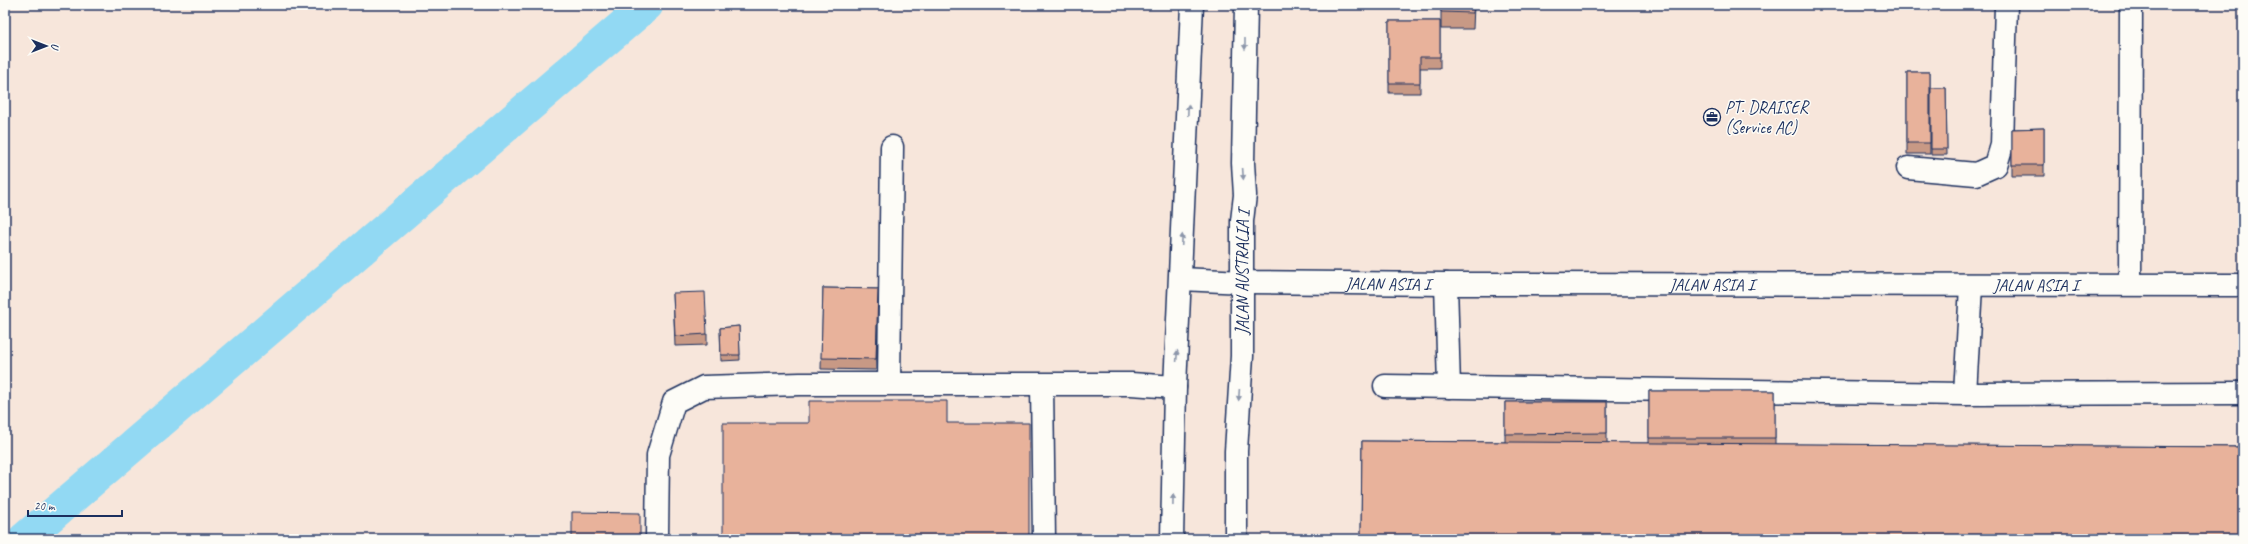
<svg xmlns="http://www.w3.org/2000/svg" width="2248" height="544" viewBox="0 0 2248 544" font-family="Caveat,sans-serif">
<rect width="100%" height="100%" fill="#fdfcf7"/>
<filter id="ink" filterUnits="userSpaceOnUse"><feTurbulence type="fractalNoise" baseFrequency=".025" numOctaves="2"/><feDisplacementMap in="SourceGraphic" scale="8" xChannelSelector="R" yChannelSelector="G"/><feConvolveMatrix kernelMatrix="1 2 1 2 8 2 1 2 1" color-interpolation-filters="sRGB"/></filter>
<g filter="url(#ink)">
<!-- built -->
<path fill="#f7e6db" d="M5 5H2243V539H5Z"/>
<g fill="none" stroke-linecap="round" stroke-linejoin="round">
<!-- canal -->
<path stroke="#92d9f3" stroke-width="33" d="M24 539 647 5"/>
<!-- minor casing -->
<g stroke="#1b2f5e" stroke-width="25">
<g id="minor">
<path d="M1908 168 1976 174 1996 165 2002 145 2006 5"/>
<path id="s1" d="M1181 279 1243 282 1446 284 2243 285"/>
<path d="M1446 284 1449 387"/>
<path d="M2130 284 2131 5"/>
<path d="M889 383 892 147"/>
<path d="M1042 385 1044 539"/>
<path d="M1385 386 1965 394 2243 393"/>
<path d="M1965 394 1971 286"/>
<path d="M657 539 658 455 674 402 704 387 800 384H1131L1175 387"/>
<path d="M1172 539 1175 387 1192 5"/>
<path id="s2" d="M1236 539V451L1242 356V221L1245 195 1243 163 1246 5"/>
</g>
</g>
<!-- minor -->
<use href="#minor" stroke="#fdfcf7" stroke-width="22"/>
</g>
<!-- wall -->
<path fill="#c89985" stroke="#1b2f5e" d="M1441 5H1474L1473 29H1441Z
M1389 21H1440V68H1420V93H1389Z
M1907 72H1930V154H1907Z
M1931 88H1946L1947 155H1931Z
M2044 128V176H2012V129Z
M823 288 878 289 876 370 821 369Z
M673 293 707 334V345L675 346Z
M739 326 740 360 721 361 720 328Z
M1649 391H1775V444L2243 447V539H1361L1362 441 1505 442V402H1607V443H1649Z
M2242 401H2243V422H2242Z"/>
<!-- building -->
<path fill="#e8b29b" stroke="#1b2f5e" d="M1441 5H1474L1473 13 1441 12Z
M1389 21H1440V57H1420V83H1389Z
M1907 72H1930V143H1907Z
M1931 88H1946L1947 149H1931Z
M2044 128V165H2012V129Z
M823 288 878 289 876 359 821 358Z
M705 292 707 334 675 336 673 293Z
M739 326 740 355H721L720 328Z
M1649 391H1775V438H1649Z
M809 401H947V423H1029V539H723V423H809Z
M2242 401H2243V417H2242Z
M1505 402H1607V433L1505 434Z
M1362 441 2243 447V539H1361Z
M572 512 640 513V539H572Z"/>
<!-- one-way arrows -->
<defs><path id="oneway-solid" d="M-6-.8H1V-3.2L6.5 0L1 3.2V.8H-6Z"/></defs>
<g fill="#8c96aa">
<use href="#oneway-solid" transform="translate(1245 44) rotate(90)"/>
<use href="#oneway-solid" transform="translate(1188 110) rotate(-88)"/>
<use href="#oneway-solid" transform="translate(1243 174) rotate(86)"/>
<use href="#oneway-solid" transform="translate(1182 240) rotate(-87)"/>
<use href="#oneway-solid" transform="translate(1177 356) rotate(-86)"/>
<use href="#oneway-solid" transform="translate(1239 395) rotate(94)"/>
<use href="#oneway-solid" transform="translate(1173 500) rotate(-89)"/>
</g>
</g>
<!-- icons -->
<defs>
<g id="office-ring" transform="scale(0.9)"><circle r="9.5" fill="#fdfcf7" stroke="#1b2f5e" stroke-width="1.5"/><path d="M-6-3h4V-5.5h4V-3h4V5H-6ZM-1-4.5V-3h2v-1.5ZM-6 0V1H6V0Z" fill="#1b2f5e"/></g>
</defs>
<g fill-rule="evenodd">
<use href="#office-ring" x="1712" y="117"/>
</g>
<g text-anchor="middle" stroke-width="3" stroke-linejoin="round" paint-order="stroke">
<!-- poi labels -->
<g font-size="17" fill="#1b2f5e" stroke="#fdfcf7" text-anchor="start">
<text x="1725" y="113">PT. DRAISER<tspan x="1725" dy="20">(Service AC)</tspan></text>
</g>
<!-- street labels -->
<g font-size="17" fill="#1b2f5e" stroke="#fdfcf7">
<text dy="6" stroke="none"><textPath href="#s2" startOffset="267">JALAN AUSTRALIA I</textPath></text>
<text dy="6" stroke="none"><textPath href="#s1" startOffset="207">JALAN ASIA I</textPath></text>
<text dy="6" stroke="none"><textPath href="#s1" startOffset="531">JALAN ASIA I</textPath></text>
<text dy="6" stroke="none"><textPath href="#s1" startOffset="855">JALAN ASIA I</textPath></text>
</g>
</g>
<!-- margin -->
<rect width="2248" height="544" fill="none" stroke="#fdfcf7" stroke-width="20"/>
<rect x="10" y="10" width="2228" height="524" fill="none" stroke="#1b2f5e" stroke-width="1.5" filter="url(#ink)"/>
<!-- north arrow -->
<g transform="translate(46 46) rotate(90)" stroke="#fdfcf7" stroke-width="3" paint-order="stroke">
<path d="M0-3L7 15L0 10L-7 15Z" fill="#1b2f5e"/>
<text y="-6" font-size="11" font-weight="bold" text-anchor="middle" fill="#1b2f5e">U</text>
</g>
<!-- scale -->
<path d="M28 510v6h94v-6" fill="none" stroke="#1b2f5e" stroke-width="2"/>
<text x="34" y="510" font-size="12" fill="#1b2f5e" stroke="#fdfcf7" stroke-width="3" paint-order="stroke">20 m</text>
</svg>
